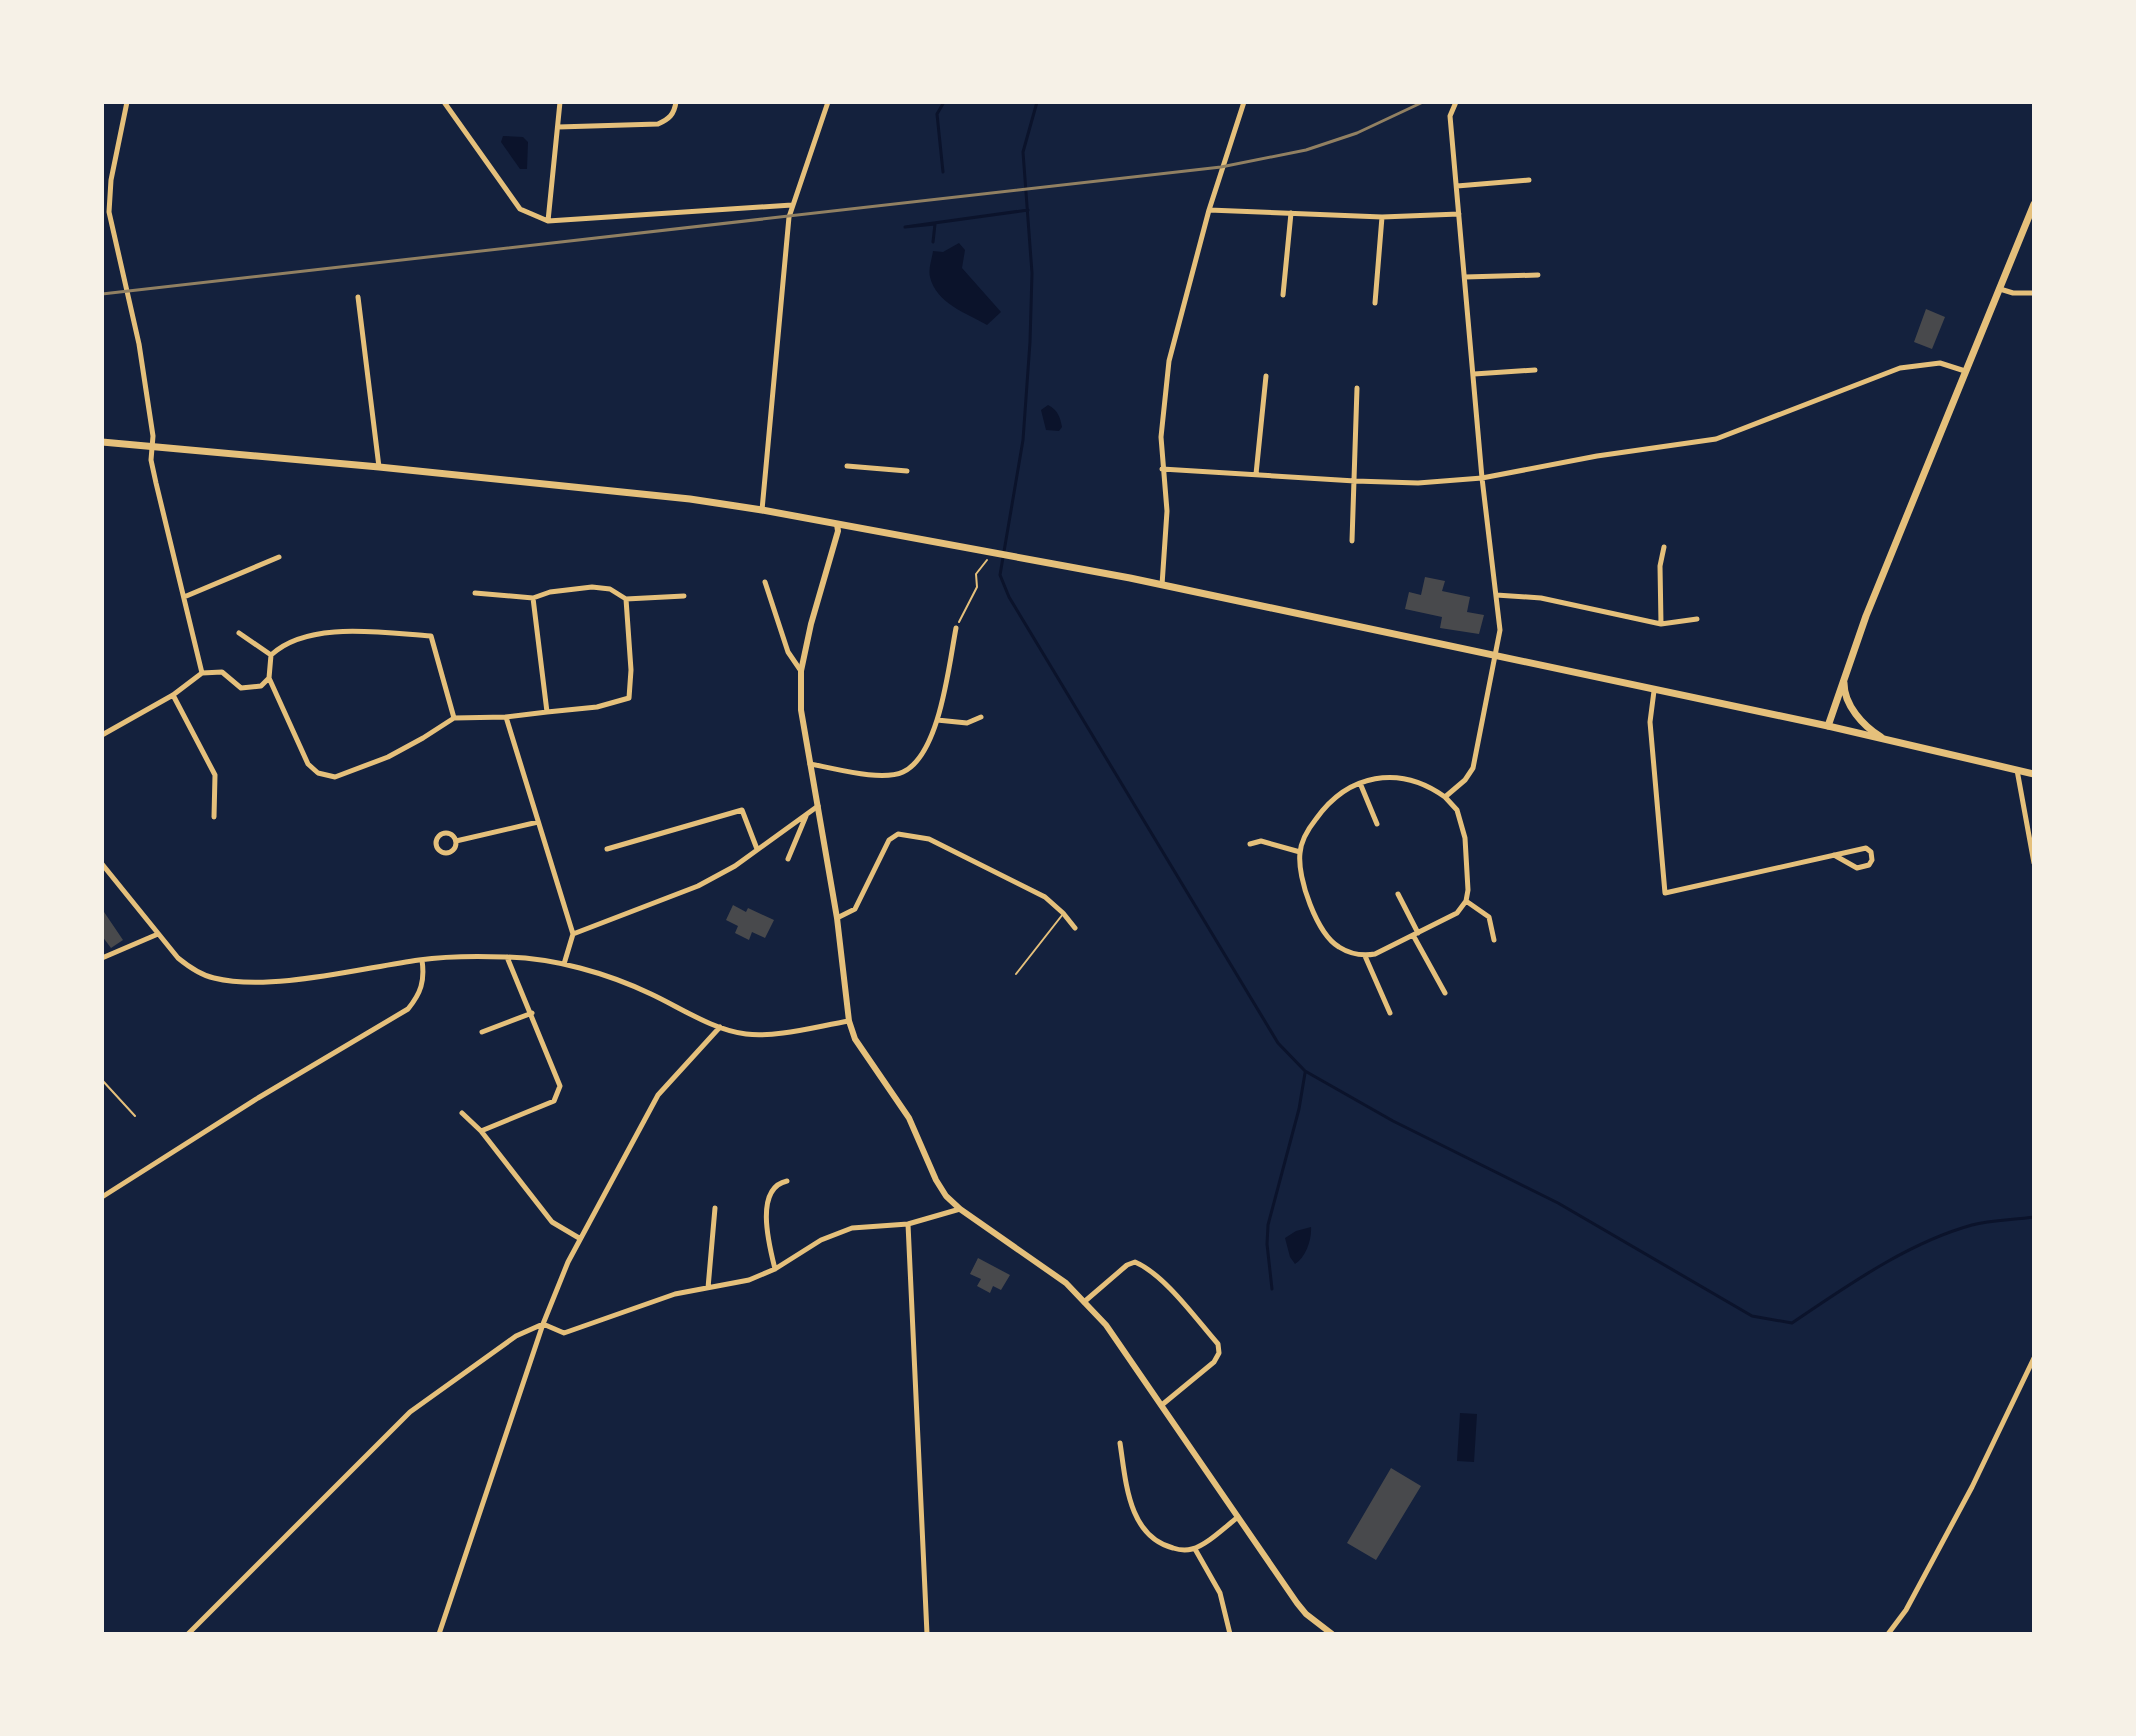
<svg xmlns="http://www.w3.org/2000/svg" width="2136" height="1736" viewBox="0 0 2136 1736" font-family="'Varela Round',sans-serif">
<rect width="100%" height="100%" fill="#14213d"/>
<!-- water -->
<path fill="#0b132b" d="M503 136 523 137 528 142 527 169H520L501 142Z
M959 243 965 250 962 268 1001 312 987 325C966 313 936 303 930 277 928 269 932 259 933 251L943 252Z
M1048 405C1058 410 1060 417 1062 427L1059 431 1046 430 1041 410Z
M1311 1227C1312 1239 1306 1257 1295 1264L1290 1257 1285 1238 1296 1231Z
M1460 1413 1477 1414 1474 1462 1457 1461Z"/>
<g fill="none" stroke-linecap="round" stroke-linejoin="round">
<!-- stream -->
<path stroke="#0b132b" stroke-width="3" d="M1037 102 1023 152 1032 273 1030 342 1023 440 1000 575 1009 597 1278 1043 1305 1071 1393 1121 1558 1203 1752 1316 1792 1323C1847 1286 1907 1243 1972 1225 1991 1220 2014 1220 2034 1217
M943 172 937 114 944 102
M933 242 935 224 905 227 1028 210
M1272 1289 1267 1244 1268 1225 1299 1109 1305 1073"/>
</g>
<!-- building -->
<path fill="#48494c" d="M1926 309 1945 317 1932 349 1914 342Z
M1425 577 1445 581 1442 591 1470 597 1467 612 1484 615 1479 634 1440 628 1442 617 1405 609 1409 592 1421 595Z
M733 905 746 912 748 908 774 920 765 938 752 932 749 940 735 933 738 926 726 920Z
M102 909 123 940 111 948 102 936Z
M978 1258 1010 1275 1001 1290 993 1286 990 1293 977 1286 981 1279 970 1274Z
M1391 1468 1421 1486 1376 1560 1347 1543Z"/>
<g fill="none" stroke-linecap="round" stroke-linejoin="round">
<!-- path -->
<path stroke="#e5c07b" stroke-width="2" d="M959 622 977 587 976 574 987 560"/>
<!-- service -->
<path stroke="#e5c07b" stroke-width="2" d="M1016 974 1063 914
M102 1080 135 1116"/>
<!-- minor -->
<path stroke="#e5c07b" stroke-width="5" d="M444 102 520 209 548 221 792 205
M558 127 658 124C669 119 674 115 676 102
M1457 186 1529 180
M1209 210 1382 217 1459 214
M548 221 560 102
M1465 277 1538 275
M2000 289 2013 293H2034
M1283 295 1291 213
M358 297 379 467
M1375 303 1382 217
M1474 374 1535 370
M847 466 907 471
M1162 469 1355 481 1418 483 1482 478 1597 456 1716 439 1900 368 1940 363 1965 371
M1256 474 1266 376
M762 510 789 217 828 102
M1352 541 1357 388
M765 582 788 652 801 671
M1162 585 1167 511 1161 437 1169 361 1209 210 1244 102
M475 593 533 598
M1496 595 1541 598 1661 624 1697 619
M184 597 279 557
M1661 624 1660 566 1664 547
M239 633 271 655
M202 673 222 672 241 688 261 686 269 678 271 655C308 620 384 633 431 636L454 718
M269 678 308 764 318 773 335 777 388 757 423 738 454 718 506 717 547 712 533 598 550 592 592 587 610 589 626 599 684 596
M1654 691 1650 722 1665 893 1866 848 1871 852 1872 860 1869 865 1857 868 1834 855
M173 695 215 775 214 817
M547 712 597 707 629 698 631 670 626 599
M506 717 573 934 564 964
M937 720 967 723 981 717
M102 735 173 695 202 673 156 483 151 460 153 436 139 344 109 212 111 180 127 102
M810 764C834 768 881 782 903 772 940 755 949 664 956 628
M2017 770 2034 863
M1360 783 1377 824
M1445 797 1457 810 1465 838 1468 890 1466 901 1457 913 1375 954C1363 956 1350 954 1339 947 1317 934 1297 878 1300 853 1301 840 1308 829 1316 819 1348 774 1399 764 1445 797L1465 780 1473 768 1500 630 1482 478 1450 116 1456 102
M436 843a10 10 0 1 1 20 0a10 10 0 1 1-20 0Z
M456 841 538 822
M1250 844 1261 841 1300 852
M607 849 742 810 757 849
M788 859 806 816
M102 864 178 958C189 967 200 975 214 978 270 992 361 968 419 960 447 956 477 956 505 957 554 958 607 973 651 994 681 1008 713 1030 746 1034 776 1038 818 1026 849 1021
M1398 894 1418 933
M1466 901 1489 917 1494 940
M837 918 855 909 889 840 898 834 929 839 1045 897 1063 913 1075 928
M573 934 698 886 735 866 818 806
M1413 935 1445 993
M1365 956 1390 1013
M507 957 560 1086 554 1101 481 1131 552 1222 579 1238
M102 958 158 934
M482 1032 532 1013
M462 1113 481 1131
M102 1197 258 1098 408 1009C421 993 425 981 422 960
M908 1224 927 1634
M775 1269C769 1245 754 1188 787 1181
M708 1288 715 1208
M1084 1302 1127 1265 1135 1262C1165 1275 1196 1319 1218 1344L1219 1353 1214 1362 1163 1404
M1120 1443C1126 1482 1128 1536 1173 1548 1179 1550 1185 1551 1192 1549 1207 1545 1225 1527 1238 1517
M1195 1549 1220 1593 1230 1634
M188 1634 410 1412 516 1336 543 1324 564 1333 675 1294 749 1280 775 1269 821 1240 852 1228 908 1224 960 1209
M439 1634 543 1324 568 1262 658 1095 720 1027
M1888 1634 1906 1610 1972 1487 2034 1358"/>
<!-- tertiary -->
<path stroke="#e5c07b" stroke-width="6" d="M837 524 838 531 811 624 801 671V710L837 918 849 1021 855 1039 909 1118 936 1180 946 1196 960 1209 1066 1283 1106 1325 1297 1603 1306 1614 1332 1634"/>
<!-- secondary -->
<path stroke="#e5c07b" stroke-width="7" d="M1844 683C1844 705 1863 726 1881 737
M1828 726 1866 616 2034 204"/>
<!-- primary -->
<path stroke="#e5c07b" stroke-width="7" d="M102 442 379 467 690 499 762 510 1130 578 1828 726 2034 774"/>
<!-- rail -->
<path stroke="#918062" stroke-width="3" d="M102 294 1221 167 1306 150 1357 133 1423 102"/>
</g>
<!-- border -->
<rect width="2136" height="1736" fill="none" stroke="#f6f1e7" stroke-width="208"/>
</svg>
